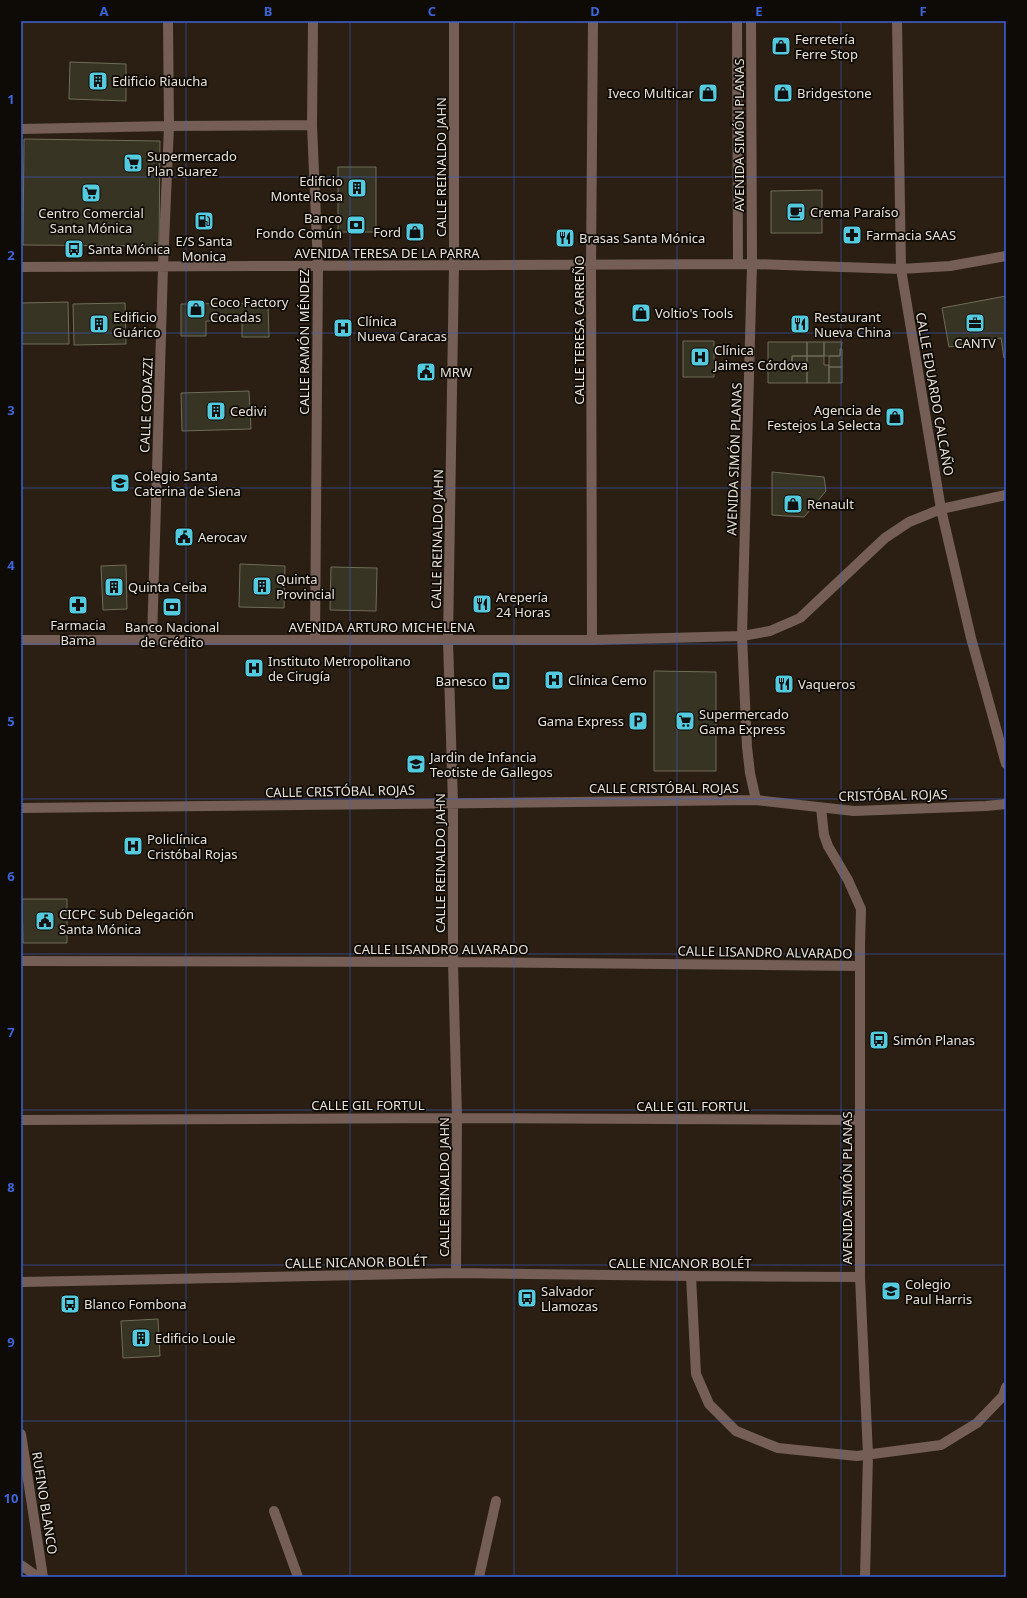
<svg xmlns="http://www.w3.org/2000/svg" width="1027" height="1598" viewBox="0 0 1027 1598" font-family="'Noto Sans',sans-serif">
<rect width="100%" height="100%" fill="#2a1f12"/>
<!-- building -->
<path fill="#373423" stroke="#6f6c59" d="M70 62 126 64V101L69 99Z
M24 139 160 141 159 246 23 245Z
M338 167H376V232H338Z
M822 190V233H771V191Z
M1006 296V357L1004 358 1001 338 949 347 942 308Z
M68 302 69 344H21V303Z
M125 303 126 344 74 345 73 304Z
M268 303 269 337H242V321H206V336H181V304Z
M683 341H714V377H683Z
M768 342H807V356H792V370H807V383H768Z
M807 342H824V356H807Z
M824 342H842L840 356H824Z
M840 349H842V367H829V356H840Z
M792 356H807V370H792Z
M807 356H824V365H829V383H807Z
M829 367H842V383H829Z
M249 391 251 429 182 431 181 393Z
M772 472 824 477 826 491 804 517 772 515Z
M240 564 285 566 284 608 239 607Z
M126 565 127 609 103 610 101 566Z
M331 567 377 568 376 611 330 610Z
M654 671 716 672V771H654Z
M22 899H67V943H23Z
M158 1319 160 1356 123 1358 121 1321Z"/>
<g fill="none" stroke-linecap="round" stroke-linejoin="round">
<!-- minor -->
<path stroke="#745e55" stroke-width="10" d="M313 21 312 125 318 266 315 640
M454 21V265L448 640 453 803V962L457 1118 456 1273
M737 21 738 264
M751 21 752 264 742 636 747 747 750 773 756 800
M897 21 901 269 941 509 971 638 1006 764
M21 129 169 126 312 125
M21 267 752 264 901 269 950 266 1006 256
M21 640H592L742 636 770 631 800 618 885 538 909 522 941 509 1006 495
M152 640 163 267 169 126 168 21
M592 640 591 265 593 21
M21 808 756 800 854 811 986 806 1006 804
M821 808 824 835 828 846 848 880 861 909 860 945V1277L868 1455 865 1577
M21 961 453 962 860 966
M21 1120 457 1118 860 1120
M691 1276 696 1374 709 1404 736 1431 778 1448 857 1456 941 1445 977 1423 1003 1396 1006 1387
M21 1282 456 1273 691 1276 860 1277
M21 1434 43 1577
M274 1511 298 1577
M21 1565 38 1577
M479 1577 496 1501"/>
</g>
<!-- grid -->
<path fill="none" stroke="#3c64d8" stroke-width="1" stroke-opacity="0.55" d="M186 21V1577M350 21V1577M514 21V1577M677 21V1577M841 21V1577M21 177H1006M21 333H1006M21 488H1006M21 644H1006M21 799H1006M21 954H1006M21 1110H1006M21 1265H1006M21 1421H1006"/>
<!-- icons -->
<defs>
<g id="shop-square" transform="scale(1)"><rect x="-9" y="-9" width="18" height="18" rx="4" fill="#54cade" stroke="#0e0a05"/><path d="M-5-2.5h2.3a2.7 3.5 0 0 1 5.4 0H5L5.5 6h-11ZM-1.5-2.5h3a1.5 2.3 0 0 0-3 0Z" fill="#111"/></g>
<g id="building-square" transform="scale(1)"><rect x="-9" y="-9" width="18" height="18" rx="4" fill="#54cade" stroke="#0e0a05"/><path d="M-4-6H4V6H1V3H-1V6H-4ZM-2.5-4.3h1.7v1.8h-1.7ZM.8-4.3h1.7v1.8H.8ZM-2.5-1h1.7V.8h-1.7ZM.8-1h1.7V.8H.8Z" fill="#111"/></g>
<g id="supermarket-square" transform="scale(1)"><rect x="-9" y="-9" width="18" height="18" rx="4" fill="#54cade" stroke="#0e0a05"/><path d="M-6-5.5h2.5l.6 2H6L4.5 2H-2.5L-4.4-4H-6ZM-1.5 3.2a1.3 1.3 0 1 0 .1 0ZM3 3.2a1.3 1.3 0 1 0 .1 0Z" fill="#111"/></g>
<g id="cafe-square" transform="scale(1)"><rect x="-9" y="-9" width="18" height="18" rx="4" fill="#54cade" stroke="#0e0a05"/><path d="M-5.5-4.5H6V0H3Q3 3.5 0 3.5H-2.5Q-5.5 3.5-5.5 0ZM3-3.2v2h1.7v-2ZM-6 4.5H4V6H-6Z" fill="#111"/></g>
<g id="fuel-square" transform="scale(1)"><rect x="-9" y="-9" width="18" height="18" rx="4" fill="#54cade" stroke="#0e0a05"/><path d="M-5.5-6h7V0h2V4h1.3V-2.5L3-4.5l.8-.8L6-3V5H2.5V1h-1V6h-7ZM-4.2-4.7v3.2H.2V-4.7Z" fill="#111"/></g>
<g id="bank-square" transform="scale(1)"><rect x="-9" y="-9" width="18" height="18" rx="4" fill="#54cade" stroke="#0e0a05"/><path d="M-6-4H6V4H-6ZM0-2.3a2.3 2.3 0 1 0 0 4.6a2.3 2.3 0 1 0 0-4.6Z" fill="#111"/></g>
<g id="pharmacy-square" transform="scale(1)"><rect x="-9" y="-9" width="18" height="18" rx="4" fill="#54cade" stroke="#0e0a05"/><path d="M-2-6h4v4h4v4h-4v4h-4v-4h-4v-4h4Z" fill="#111"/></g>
<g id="restaurant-square" transform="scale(1)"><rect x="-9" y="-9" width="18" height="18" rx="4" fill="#54cade" stroke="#0e0a05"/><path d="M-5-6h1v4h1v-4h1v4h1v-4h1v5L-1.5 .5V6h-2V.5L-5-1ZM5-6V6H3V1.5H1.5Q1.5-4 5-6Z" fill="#111"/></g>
<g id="bus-square" transform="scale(1)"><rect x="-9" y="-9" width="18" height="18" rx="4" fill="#54cade" stroke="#0e0a05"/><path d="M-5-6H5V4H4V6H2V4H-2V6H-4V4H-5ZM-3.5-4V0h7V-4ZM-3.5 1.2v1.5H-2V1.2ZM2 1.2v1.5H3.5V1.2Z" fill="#111"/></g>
<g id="office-square" transform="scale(1)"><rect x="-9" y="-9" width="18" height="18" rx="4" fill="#54cade" stroke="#0e0a05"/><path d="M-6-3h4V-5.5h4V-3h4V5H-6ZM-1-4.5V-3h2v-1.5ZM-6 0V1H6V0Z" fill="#111"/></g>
<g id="hospital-square" transform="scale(1)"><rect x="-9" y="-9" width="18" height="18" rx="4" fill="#54cade" stroke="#0e0a05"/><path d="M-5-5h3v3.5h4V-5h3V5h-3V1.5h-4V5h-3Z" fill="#111"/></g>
<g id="civic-square" transform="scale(1)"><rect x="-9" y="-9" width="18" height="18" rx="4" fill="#54cade" stroke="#0e0a05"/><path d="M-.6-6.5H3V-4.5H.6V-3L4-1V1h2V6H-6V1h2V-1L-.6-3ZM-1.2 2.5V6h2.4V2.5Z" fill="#111"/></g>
<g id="school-square" transform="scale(1)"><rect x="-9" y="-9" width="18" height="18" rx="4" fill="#54cade" stroke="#0e0a05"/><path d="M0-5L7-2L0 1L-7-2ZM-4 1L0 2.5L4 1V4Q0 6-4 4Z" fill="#111"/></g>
<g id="parking-square" transform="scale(1)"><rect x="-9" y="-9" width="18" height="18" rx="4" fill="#54cade" stroke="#0e0a05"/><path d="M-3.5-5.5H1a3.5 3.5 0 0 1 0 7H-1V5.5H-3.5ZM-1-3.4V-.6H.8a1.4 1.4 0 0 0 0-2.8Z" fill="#111"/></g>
</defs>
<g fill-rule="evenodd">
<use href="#shop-square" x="781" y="46"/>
<use href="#building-square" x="98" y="81"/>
<use href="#shop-square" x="708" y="93"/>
<use href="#shop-square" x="783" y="93"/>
<use href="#supermarket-square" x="133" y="163"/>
<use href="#building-square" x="357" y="188"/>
<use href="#supermarket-square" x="91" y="193"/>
<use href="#cafe-square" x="796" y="212"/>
<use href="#fuel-square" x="204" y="221"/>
<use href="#bank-square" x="356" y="225"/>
<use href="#shop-square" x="415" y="232"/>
<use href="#pharmacy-square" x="852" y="235"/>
<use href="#restaurant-square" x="565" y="238"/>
<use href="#bus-square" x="74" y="249"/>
<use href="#shop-square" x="196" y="309"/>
<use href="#shop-square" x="641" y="313"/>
<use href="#office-square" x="975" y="323"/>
<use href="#building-square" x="99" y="324"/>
<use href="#restaurant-square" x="800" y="324"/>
<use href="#hospital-square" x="343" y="328"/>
<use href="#hospital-square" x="700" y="357"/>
<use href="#civic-square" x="426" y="372"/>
<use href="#building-square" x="216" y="411"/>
<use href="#shop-square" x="895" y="417"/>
<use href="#school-square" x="120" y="483"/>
<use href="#shop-square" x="793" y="504"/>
<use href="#civic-square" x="184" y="537"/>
<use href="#building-square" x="262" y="586"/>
<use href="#building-square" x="114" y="587"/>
<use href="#restaurant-square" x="482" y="604"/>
<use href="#pharmacy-square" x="78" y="605"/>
<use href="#bank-square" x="172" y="607"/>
<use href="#hospital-square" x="254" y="668"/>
<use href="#hospital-square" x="554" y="680"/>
<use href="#bank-square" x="501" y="681"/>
<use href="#restaurant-square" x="784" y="684"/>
<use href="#parking-square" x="638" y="721"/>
<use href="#supermarket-square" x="685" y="721"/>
<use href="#school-square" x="416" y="764"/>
<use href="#hospital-square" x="133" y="846"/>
<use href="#civic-square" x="45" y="921"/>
<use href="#bus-square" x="879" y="1040"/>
<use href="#school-square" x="891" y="1291"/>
<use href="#bus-square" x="527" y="1298"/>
<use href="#bus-square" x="70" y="1304"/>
<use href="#building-square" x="141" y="1338"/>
</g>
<g text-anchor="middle" stroke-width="3.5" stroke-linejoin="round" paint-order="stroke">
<!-- poi labels -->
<g font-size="13" fill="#e9e2d9" stroke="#0e0a05" text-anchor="start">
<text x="795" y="44">Ferretería<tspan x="795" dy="15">Ferre Stop</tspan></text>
<text x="112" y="86">Edificio Riaucha</text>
<text x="694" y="98" text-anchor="end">Iveco Multicar</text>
<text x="797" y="98">Bridgestone</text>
<text x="147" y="161">Supermercado<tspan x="147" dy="15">Plan Suarez</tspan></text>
<text x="343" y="186" text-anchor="end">Edificio<tspan x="343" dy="15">Monte Rosa</tspan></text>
<text x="810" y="217">Crema Paraíso</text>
<text x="91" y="218" text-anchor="middle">Centro Comercial<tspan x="91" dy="15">Santa Mónica</tspan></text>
<text x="342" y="223" text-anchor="end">Banco<tspan x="342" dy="15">Fondo Común</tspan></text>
<text x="401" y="237" text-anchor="end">Ford</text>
<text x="866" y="240">Farmacia SAAS</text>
<text x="579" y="243">Brasas Santa Mónica</text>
<text x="204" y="246" text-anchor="middle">E/S Santa<tspan x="204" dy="15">Monica</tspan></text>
<text x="88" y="254">Santa Mónica</text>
<text x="210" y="307">Coco Factory<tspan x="210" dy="15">Cocadas</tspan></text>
<text x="655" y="318">Voltio's Tools</text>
<text x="113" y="322">Edificio<tspan x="113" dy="15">Guárico</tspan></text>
<text x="814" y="322">Restaurant<tspan x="814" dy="15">Nueva China</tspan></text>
<text x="357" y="326">Clínica<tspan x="357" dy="15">Nueva Caracas</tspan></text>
<text x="975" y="348" text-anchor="middle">CANTV</text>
<text x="714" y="355">Clínica<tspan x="714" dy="15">Jaimes Córdova</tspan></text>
<text x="440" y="377">MRW</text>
<text x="881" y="415" text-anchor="end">Agencia de<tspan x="881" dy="15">Festejos La Selecta</tspan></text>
<text x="230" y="416">Cedivi</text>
<text x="134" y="481">Colegio Santa<tspan x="134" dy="15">Caterina de Siena</tspan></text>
<text x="807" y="509">Renault</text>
<text x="198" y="542">Aerocav</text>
<text x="276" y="584">Quinta<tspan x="276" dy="15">Provincial</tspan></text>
<text x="128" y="592">Quinta Ceiba</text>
<text x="496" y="602">Arepería<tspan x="496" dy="15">24 Horas</tspan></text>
<text x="78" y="630" text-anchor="middle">Farmacia<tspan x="78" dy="15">Bama</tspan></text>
<text x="172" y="632" text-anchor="middle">Banco Nacional<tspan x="172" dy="15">de Crédito</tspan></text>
<text x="268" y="666">Instituto Metropolitano<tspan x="268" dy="15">de Cirugía</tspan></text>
<text x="568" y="685">Clínica Cemo</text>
<text x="487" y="686" text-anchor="end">Banesco</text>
<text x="798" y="689">Vaqueros</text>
<text x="699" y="719">Supermercado<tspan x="699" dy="15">Gama Express</tspan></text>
<text x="624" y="726" text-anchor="end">Gama Express</text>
<text x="430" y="762">Jardin de Infancia<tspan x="430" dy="15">Teotiste de Gallegos</tspan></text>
<text x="147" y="844">Policlínica<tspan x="147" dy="15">Cristóbal Rojas</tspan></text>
<text x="59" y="919">CICPC Sub Delegación<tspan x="59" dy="15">Santa Mónica</tspan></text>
<text x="893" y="1045">Simón Planas</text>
<text x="905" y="1289">Colegio<tspan x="905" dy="15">Paul Harris</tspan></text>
<text x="541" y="1296">Salvador<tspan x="541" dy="15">Llamozas</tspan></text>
<text x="84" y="1309">Blanco Fombona</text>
<text x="155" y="1343">Edificio Loule</text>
</g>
<!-- street labels -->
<g font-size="13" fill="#e9e2d9" stroke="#0e0a05">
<text transform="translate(739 135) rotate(-90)" y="5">AVENIDA SIMÓN PLANAS</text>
<text transform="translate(441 167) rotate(-90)" y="5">CALLE REINALDO JAHN</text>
<text x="387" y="258">AVENIDA TERESA DE LA PARRA</text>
<text transform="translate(579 330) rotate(-90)" y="5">CALLE TERESA CARREÑO</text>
<text transform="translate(304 342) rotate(-90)" y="5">CALLE RAMÓN MÉNDEZ</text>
<text transform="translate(935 394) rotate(80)" y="5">CALLE EDUARDO CALCAÑO</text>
<text transform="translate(146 405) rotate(-88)" y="5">CALLE CODAZZI</text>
<text transform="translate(734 459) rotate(-88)" y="5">AVENIDA SIMÓN PLANAS</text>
<text transform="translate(437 539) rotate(-89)" y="5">CALLE REINALDO JAHN</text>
<text x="382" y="632">AVENIDA ARTURO MICHELENA</text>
<text x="664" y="793">CALLE CRISTÓBAL ROJAS</text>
<text transform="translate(340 791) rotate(-1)" y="5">CALLE CRISTÓBAL ROJAS</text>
<text transform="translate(893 795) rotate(-1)" y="5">CRISTÓBAL ROJAS</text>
<text transform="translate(440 863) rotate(-90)" y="5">CALLE REINALDO JAHN</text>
<text x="441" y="954">CALLE LISANDRO ALVARADO</text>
<text transform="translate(765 952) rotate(1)" y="5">CALLE LISANDRO ALVARADO</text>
<text x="368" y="1110">CALLE GIL FORTUL</text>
<text x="693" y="1111">CALLE GIL FORTUL</text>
<text transform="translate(444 1187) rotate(-90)" y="5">CALLE REINALDO JAHN</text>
<text transform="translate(847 1188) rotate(-90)" y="5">AVENIDA SIMÓN PLANAS</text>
<text transform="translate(356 1262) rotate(-1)" y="5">CALLE NICANOR BOLÉT</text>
<text x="680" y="1268">CALLE NICANOR BOLÉT</text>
<text transform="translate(45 1503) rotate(81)" y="5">RUFINO BLANCO</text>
</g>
</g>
<!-- border -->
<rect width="1027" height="1598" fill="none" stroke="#0e0a05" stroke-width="44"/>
<rect x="22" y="22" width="983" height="1554" fill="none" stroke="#3c64d8" stroke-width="1.5"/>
<g font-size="13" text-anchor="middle" font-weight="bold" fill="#3c64d8">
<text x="104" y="16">A</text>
<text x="268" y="16">B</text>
<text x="432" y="16">C</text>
<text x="595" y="16">D</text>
<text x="759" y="16">E</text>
<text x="923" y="16">F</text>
<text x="11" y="104">1</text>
<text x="11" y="260">2</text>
<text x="11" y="415">3</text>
<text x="11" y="570">4</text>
<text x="11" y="726">5</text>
<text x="11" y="881">6</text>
<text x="11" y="1037">7</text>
<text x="11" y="1192">8</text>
<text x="11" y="1347">9</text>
<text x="11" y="1503">10</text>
</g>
</svg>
